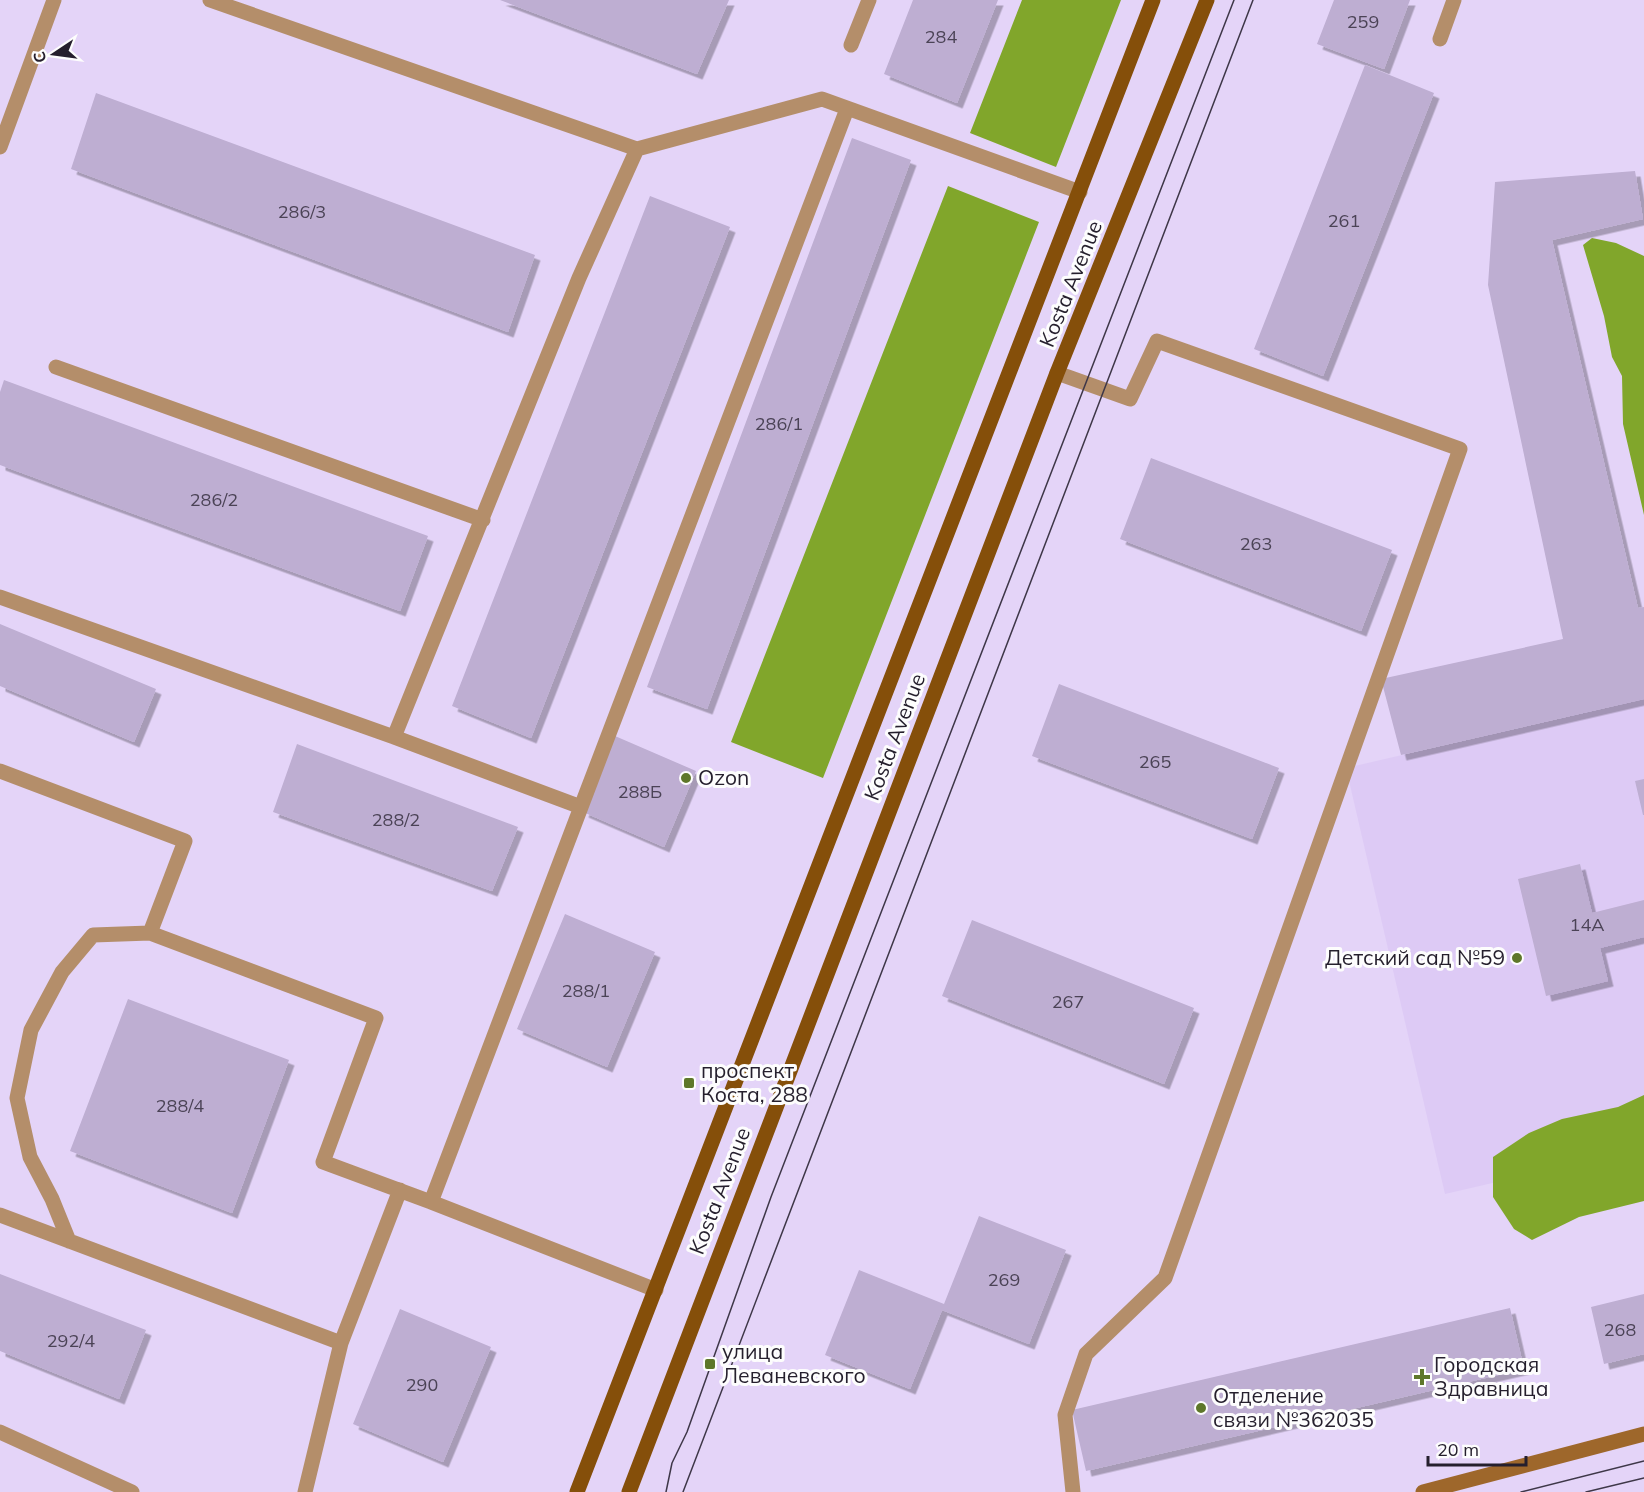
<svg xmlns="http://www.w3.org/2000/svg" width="1644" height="1492" viewBox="0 0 1644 1492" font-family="Mulish,sans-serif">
<defs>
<filter id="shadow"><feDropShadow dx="5.5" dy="5.5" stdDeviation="0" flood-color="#0004"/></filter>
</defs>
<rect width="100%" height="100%" fill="#e4d4f8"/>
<!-- built -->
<path fill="#ddcaf5" d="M1644 699V1148L1445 1194 1346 768Z"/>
<!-- forest -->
<path fill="#81a62b" d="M1022 0H1121L1056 167 970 133Z
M948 186 1039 222 823 778 731 742Z
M1592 238 1616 243 1644 256V515L1623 424 1622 376 1612 357 1604 316 1583 245Z
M1644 1095V1201L1579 1217 1532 1240 1514 1229 1493 1197V1157L1529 1133 1562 1119 1618 1107Z"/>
<!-- building -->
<path fill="#beaed2" filter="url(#shadow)" d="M500 0H729L697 74Z
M913 0H998L957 103 884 74Z
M1334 0H1410L1384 69 1317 44Z
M1365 65 1434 93 1323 376 1254 349Z
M96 93 535 255 508 332 71 169Z
M852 138 911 160 707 709 647 687Z
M1635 171 1643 219 1552 240 1638 608 1644 607V699L1401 755 1381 679 1563 639 1488 285 1495 182Z
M650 196 730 227 531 738 452 706Z
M4 380 428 536 400 611 0 465V392Z
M1151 458 1392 550 1361 631 1120 539Z
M0 624 156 689 134 742 0 686Z
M1059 684 1279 768 1252 839 1032 756Z
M615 736 696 771 664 847 583 812Z
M297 744 518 827 492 891 273 812Z
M1644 779V815H1643L1635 781Z
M1580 864 1592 913 1644 900V937L1600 948 1608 981 1546 996 1518 879Z
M565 914 655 952 607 1067 517 1029Z
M972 920 1194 1008 1164 1084 942 996Z
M128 999 289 1060 232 1213 70 1151Z
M979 1216 1066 1250 1029 1344 942 1310 910 1389 825 1355 859 1270 944 1304Z
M0 1274 146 1330 119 1399 0 1351Z
M1644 1294V1354L1604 1364 1591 1307Z
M1510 1308 1524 1369 1086 1471 1072 1410Z
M400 1309 491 1347 443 1462 353 1424Z"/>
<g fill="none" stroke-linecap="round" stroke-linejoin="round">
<!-- lane -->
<path stroke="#b48e6a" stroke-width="15" d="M210 0 637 149
M1440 39 1454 0
M851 45 869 0
M0 147 54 0
M56 367 483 520
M1057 373 1130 399 1157 341 1460 449 1165 1278 1086 1354 1065 1415 1073 1492
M0 597 394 737
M0 771 185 841 150 933 376 1018 323 1162 431 1202
M581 807 847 109
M0 1215 341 1343 305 1492
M69 1241 52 1199 30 1157 17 1098 31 1030 62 972 93 935 150 933
M656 1290 431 1202 581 807 394 737 579 278 637 149 822 99 1080 192
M341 1343 400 1190
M0 1432 132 1492"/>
<!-- secondary -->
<path stroke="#9e672b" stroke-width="15" d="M1423 1492 1644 1434"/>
<!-- primary -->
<path stroke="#854f0a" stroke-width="15" d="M577 1492 1153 0
M629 1492 1057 373 1207 0"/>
<!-- tram -->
<path stroke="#3e3748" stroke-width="1.5" d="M666 1492 672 1463 687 1432 771 1197 1234 0
M683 1492 1253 0
M1521 1492 1644 1461
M1586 1492 1644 1478"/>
</g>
<!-- markers -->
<g fill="#5e772a" stroke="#fdfdfd" stroke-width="2">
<circle cx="686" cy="778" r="6"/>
<circle cx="1517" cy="958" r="6"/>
<rect x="683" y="1077" width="12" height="12" rx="3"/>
<rect x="704" y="1358" width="12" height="12" rx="3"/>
<path d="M1419 1368h6v6h6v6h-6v6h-6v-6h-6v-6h6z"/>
<circle cx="1201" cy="1408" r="6"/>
</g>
<g text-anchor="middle" stroke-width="6" stroke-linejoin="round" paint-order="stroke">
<!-- number labels -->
<g font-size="18" fill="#4b4356">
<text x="1363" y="28">259</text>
<text x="941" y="43">284</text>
<text x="302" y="218">286/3</text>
<text x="1344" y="227">261</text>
<text x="779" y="430">286/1</text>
<text x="214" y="506">286/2</text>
<text x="1256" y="550">263</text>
<text x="1155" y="768">265</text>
<text x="640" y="798">288Б</text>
<text x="396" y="826">288/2</text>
<text x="1587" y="931">14А</text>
<text x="586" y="997">288/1</text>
<text x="1068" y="1008">267</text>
<text x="180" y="1112">288/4</text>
<text x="1004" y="1286">269</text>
<text x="1620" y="1336">268</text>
<text x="71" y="1347">292/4</text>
<text x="422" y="1391">290</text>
</g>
<!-- street labels -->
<g font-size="21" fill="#251f2d" stroke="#fdfdfd">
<text transform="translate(1071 284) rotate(-68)" y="7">Kosta Avenue</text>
<text transform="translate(895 737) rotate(-69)" y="7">Kosta Avenue</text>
<text transform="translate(720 1191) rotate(-69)" y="7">Kosta Avenue</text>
</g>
<!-- poi labels -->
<g font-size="21" fill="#251f2d" stroke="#fdfdfd" text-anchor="start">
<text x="698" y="785">Ozon</text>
<text x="1505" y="965" text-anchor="end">Детский сад №59</text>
<text x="701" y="1078">проспект<tspan x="701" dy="24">Коста, 288</tspan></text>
<text x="722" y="1359">улица<tspan x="722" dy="24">Леваневского</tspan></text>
<text x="1434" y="1372">Городская<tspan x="1434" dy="24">Здравница</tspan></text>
<text x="1213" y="1403">Отделение<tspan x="1213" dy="24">связи №362035</tspan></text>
</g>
</g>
<!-- north arrow -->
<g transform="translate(54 54) rotate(257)" stroke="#fdfdfd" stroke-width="4.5" paint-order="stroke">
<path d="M0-4.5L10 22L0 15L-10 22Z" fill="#251f2d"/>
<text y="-9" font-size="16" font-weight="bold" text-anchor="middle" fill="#251f2d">С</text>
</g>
<!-- scale -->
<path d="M1428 1456v9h98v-9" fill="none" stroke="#251f2d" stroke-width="3"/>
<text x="1437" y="1456" font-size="18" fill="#251f2d" stroke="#fdfdfd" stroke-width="4.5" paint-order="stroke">20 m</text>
</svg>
